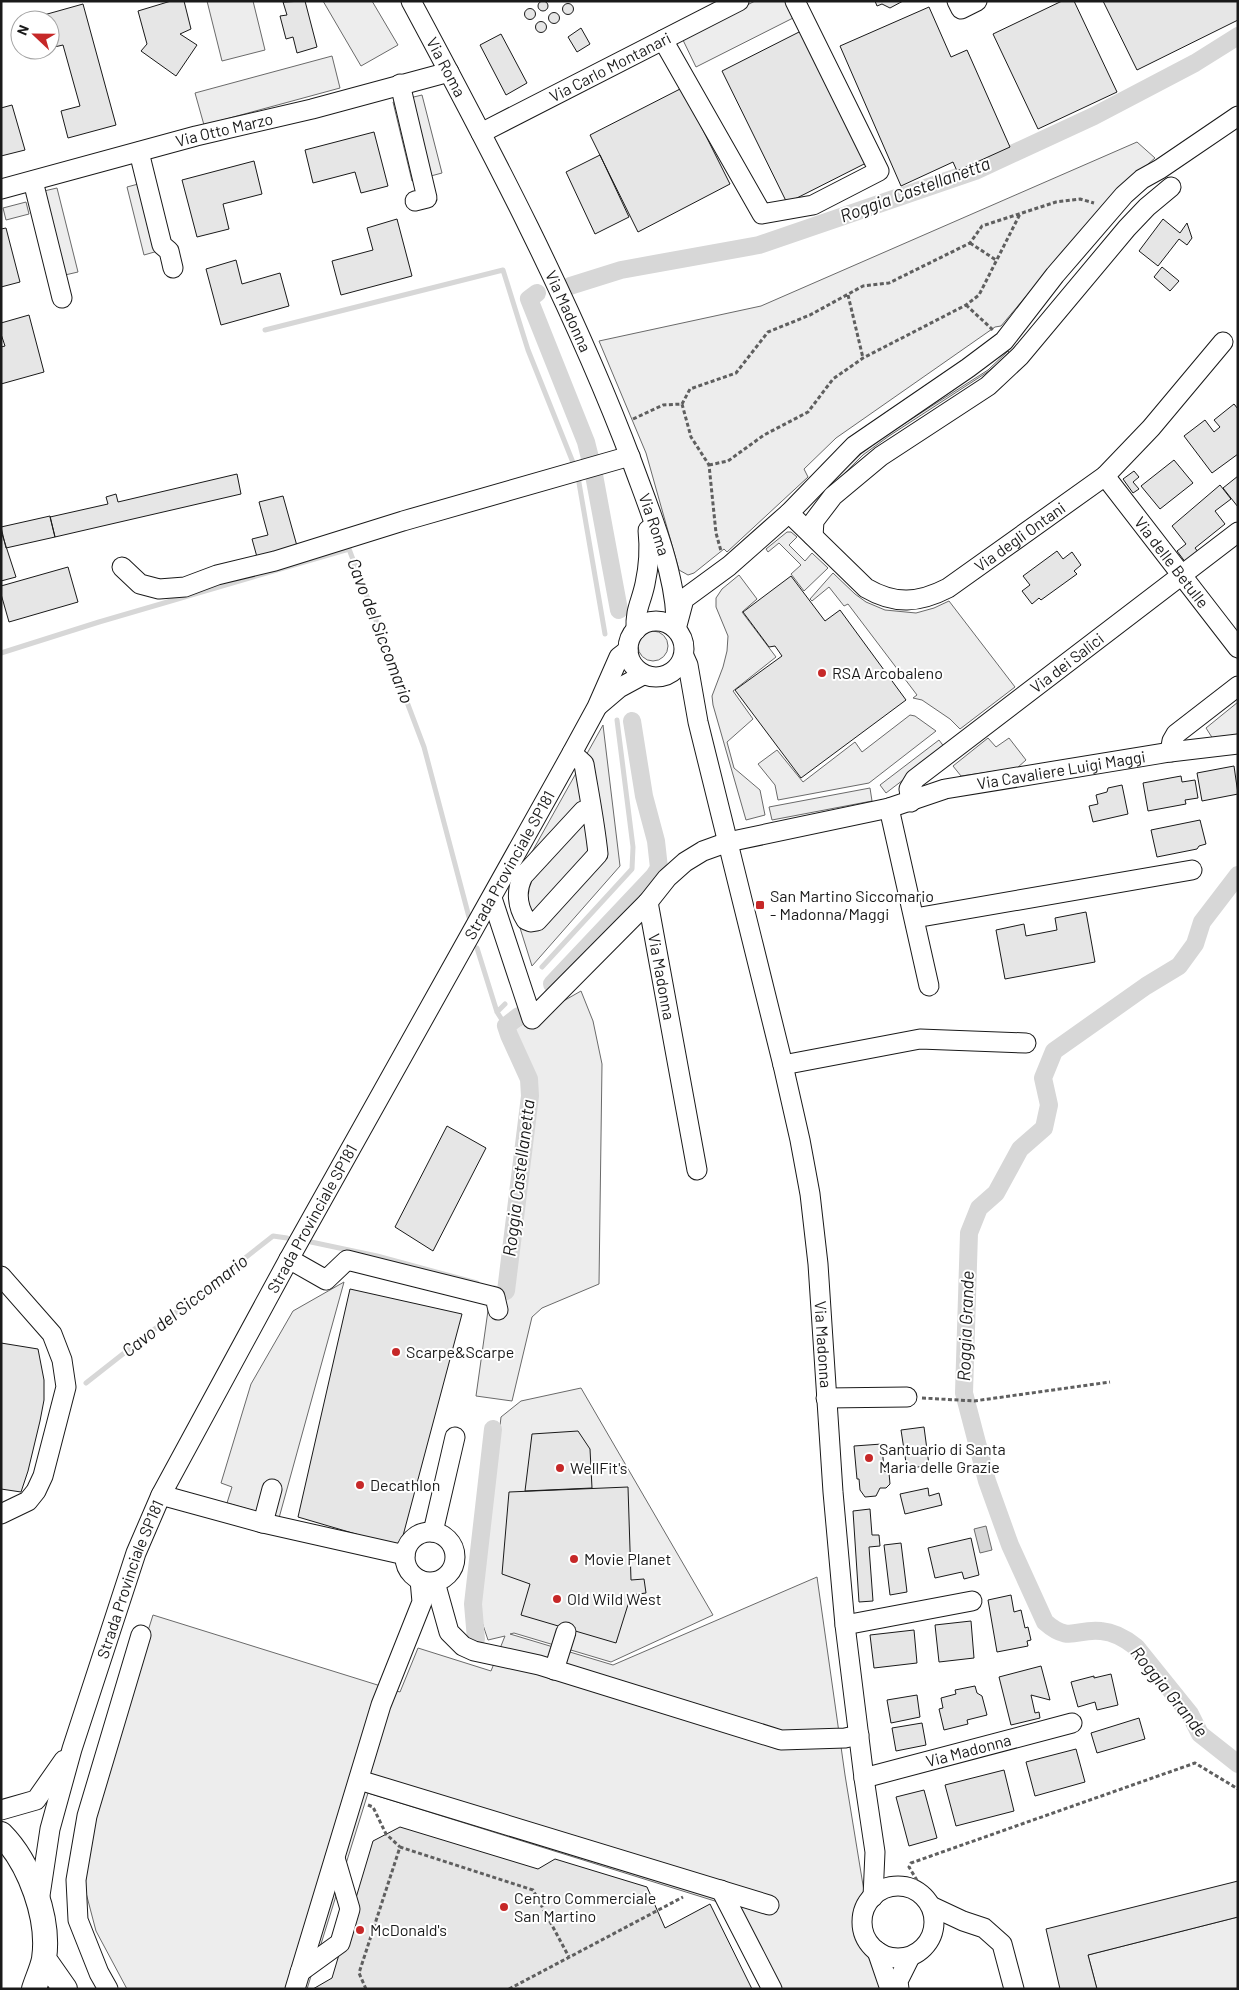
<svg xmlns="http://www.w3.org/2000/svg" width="1239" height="1990" viewBox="0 0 1239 1990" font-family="Barlow,sans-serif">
<rect width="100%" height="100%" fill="#fff"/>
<!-- built -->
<path fill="#ededed" stroke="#6a6a6a" d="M207 1H253L265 50 222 61Z
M323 1H372L398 45 361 66Z
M755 1H788L797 16 696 67 682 38Z
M332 56 340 88 204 125 195 93Z
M422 95 442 173 412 181 393 102Z
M1137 142 1155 158 1107 200 1001 326 995 327 836 438 804 469 808 477 727 552 724 549 694 573 688 575 679 570 646 453 599 341 761 306Z
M142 183 158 251 144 255 127 187Z
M57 188 78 272 65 275 44 191Z
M26 202 29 214 6 220 3 208Z
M1008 351 1009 352 1004 359 989 371 889 436 863 455 827 491 824 488 862 453 888 434 988 370Z
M787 532H791L797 537 789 545 805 561 812 553 828 568 804 591 791 574 801 565 779 543 768 552 766 549Z
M833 573 855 594 866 602 885 610 916 613 934 608 949 601 1015 687 960 729 950 719 922 700 913 698 917 695 848 604 844 606 829 587 812 601 810 599Z
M739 575 757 599 742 612 776 657 733 691 753 719 727 742 734 768 760 790 765 815 746 820 713 705 712 696 723 667 727 651 728 636 716 607V598L722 589Z
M638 646a15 15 0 1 1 30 0a15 15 0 1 1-30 0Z
M1238 702V734L1213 739 1206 728Z
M910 715 915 716 936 731 869 783 778 800 775 785 758 764 777 750 803 782 855 742 862 752Z
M603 725 620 866 532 966 509 893Z
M988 738 996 747 1009 738 1026 760 1017 768 961 776 953 766Z
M939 740 945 748 886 793 880 785Z
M870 788 872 801 772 820 769 807Z
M581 991 593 1021 602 1064 599 1284 542 1308 532 1317 512 1401 476 1396 491 1289 512 1291 537 1084 514 1029Z
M344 1282 279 1518 227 1503 232 1487 221 1483 251 1384 293 1311Z
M581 1388 713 1615 611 1662 514 1633 510 1634 613 1665 817 1577 845 1775 880 1989H761L718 1902 368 1793 307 1989H127L96 1931 85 1889 90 1814 153 1615 400 1692 418 1648 491 1671 505 1636 488 1640 479 1613 501 1417 521 1401Z
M1238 1917V1989H1097L1088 1955Z"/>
<!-- water -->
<path fill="#d7d7d7" stroke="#6a6a6a" d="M986 1526 992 1550 980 1553 974 1529Z"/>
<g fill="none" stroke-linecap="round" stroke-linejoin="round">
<!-- stream -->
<path stroke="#d7d7d7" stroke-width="5" d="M265 330 503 270 528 350 574 465
M578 477 605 634
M1 653 99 622 349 549 424 747 469 917
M477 948 497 1012 506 1026
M542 967 632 869 633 847 617 720
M497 1012 505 1004
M311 1242 377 1256 477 1283
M494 1288 506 1291
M86 1383 273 1236 287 1238"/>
<!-- canal -->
<path stroke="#d7d7d7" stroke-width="18" d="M570 286 621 270 759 245 975 171 1094 116 1195 63 1238 36
M537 293 529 299 586 442 591 462
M594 475 619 610
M1238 875 1202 922 1195 944 1179 966 1146 986 1054 1051 1043 1078 1049 1105 1044 1128 1020 1149 996 1193 979 1208 969 1233 964 1393 987 1481 1010 1545 1045 1622C1070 1644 1076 1628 1101 1631 1114 1632 1126 1639 1136 1647L1190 1714 1200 1734 1238 1764
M552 984 654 876 659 868 656 841 644 796 632 721
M506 1291 530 1096 529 1079 509 1035 506 1026 519 1016
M476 1639 473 1604 493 1429"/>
</g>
<!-- building -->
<path fill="#e6e6e6" stroke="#1a1a1a" d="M538 6a5 5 0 1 1 10 0a5 5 0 1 1-10 0Z
M171 1H184L191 29 180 34 197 45 176 76 141 51 147 44 138 11Z
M305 1 317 47 297 53 293 37 286 39 280 16 287 15 283 2Z
M875 1H903L890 8 882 4 877 6Z
M1062 1H1074L1117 92 1038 129 993 34Z
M1103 1H1238V20L1137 70Z
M562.5 9a5.5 5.5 0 1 1 11 0a5.5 5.5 0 1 1-11 0Z
M83 4 116 125 68 138 61 111 80 106 63 45 50 48V20H26Z
M929 7 951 57 967 50 1010 147 957 171 953 162 901 186 840 46Z
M524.5 14a5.5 5.5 0 1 1 11 0a5.5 5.5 0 1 1-11 0Z
M548.5 18a5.5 5.5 0 1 1 11 0a5.5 5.5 0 1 1-11 0Z
M535.5 27a5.5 5.5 0 1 1 11 0a5.5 5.5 0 1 1-11 0Z
M581 28 590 44 577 52 568 37Z
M805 29 870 161 787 203 722 71Z
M501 34 527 83 506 95 480 45Z
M682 88 730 184 638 232 590 135Z
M12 105 25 150 1 156V108Z
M374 132 388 186 361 193 355 172 313 183 305 150Z
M600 155 629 217 595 234 566 172Z
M254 161 262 194 223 204 229 229 197 237 182 180Z
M397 219 412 276 341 295 332 261 373 250 367 228Z
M1163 219 1180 233 1187 223 1192 238 1187 245 1179 239 1158 266 1139 251Z
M6 228 20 282 1 287V229Z
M236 260 242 284 280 273 289 306 221 325 206 269Z
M1162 267 1179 281 1170 291 1154 277Z
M29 315 44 372 1 384V347L5 346 1 334V323Z
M1234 404 1238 409V454L1212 473 1184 436 1205 420 1214 432 1220 427 1214 420Z
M1174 460 1193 483 1160 509 1141 486Z
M1134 471 1139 477 1133 482 1139 489 1133 493 1123 479Z
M237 474 241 494 55 537 50 517 108 504 106 497 116 494 118 502Z
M1238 476V507L1223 488Z
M1220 485 1231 499 1215 511 1225 524 1195 548 1199 553 1186 563 1177 551 1186 544 1172 526Z
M283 496 297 546 257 557 252 539 268 535 259 502Z
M50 516 55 537 6 548 1 527Z
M1 531 16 577 1 581Z
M1057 551 1063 559 1072 552 1081 565 1074 571 1077 574 1041 600 1039 598 1032 604 1022 591 1030 585 1023 576Z
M68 567 78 602 9 622 1 594V586Z
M791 576 825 621 840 610 906 700 801 778 735 690 782 656 775 646 769 647 743 612Z
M1234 766 1238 794 1202 801 1197 773Z
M1181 776 1182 782 1195 780 1198 798 1185 800 1186 804 1148 811 1143 783Z
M1122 785 1128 814 1093 822 1089 806 1098 804 1096 795 1107 792 1108 788Z
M1200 820 1206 844 1199 846 1197 849 1157 857 1151 830Z
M1086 912 1095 962 1005 979 996 930 1024 924 1026 936 1057 930 1055 918Z
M447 1126 486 1148 433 1251 395 1227Z
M350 1289 462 1314 400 1547 298 1517Z
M1 1343 38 1349 44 1380V1400L40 1421 28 1471 21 1492 1 1489Z
M924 1427 929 1465 907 1469 901 1430Z
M578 1431 590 1449 592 1488 525 1491 532 1434Z
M882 1444 884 1471 889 1473 890 1484 886 1488H880L876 1496 865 1497 860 1490 859 1479H857L854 1446Z
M628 1487 631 1580 644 1579 646 1593 631 1595 616 1643 521 1615 530 1584 502 1574 509 1492Z
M928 1488 929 1496 939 1493 942 1505 905 1514 900 1494Z
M870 1509 872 1535H879L880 1546 869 1547 873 1601 859 1602 853 1511Z
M971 1538 979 1575 964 1579 962 1572 935 1578 928 1548Z
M901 1543 907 1592 890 1595 884 1545Z
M1011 1595 1014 1612 1021 1610 1025 1628 1028 1627 1031 1640 1027 1641 1028 1646 997 1652 988 1600Z
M971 1621 974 1658 939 1662 935 1625Z
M914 1630 917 1663 874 1668 870 1635Z
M1041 1666 1050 1700 1031 1695 1035 1713 1039 1712 1040 1718 1011 1725 999 1677Z
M1111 1674 1118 1705 1097 1710 1095 1702 1078 1707 1071 1682 1094 1676V1678Z
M975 1686 977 1693 982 1696 987 1715 967 1720 968 1724 944 1730 939 1709 943 1708 941 1698 956 1694 955 1690Z
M917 1695 920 1717 891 1723 887 1700Z
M1139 1718 1145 1739 1097 1753 1091 1733Z
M922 1723 926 1745 896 1751 892 1728Z
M1076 1749 1085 1782 1035 1796 1026 1762Z
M1004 1770 1014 1811 956 1826 945 1785Z
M924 1790 937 1838 909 1846 896 1797Z
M400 1827 538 1869 555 1859 647 1887 665 1928 710 1904 752 1989H313L332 1978 373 1841Z
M1238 1881V1917L1088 1955 1097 1989H1060L1046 1929Z"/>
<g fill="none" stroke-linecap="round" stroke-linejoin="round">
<!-- minor casing -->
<g stroke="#1a1a1a" stroke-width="21">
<g id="minor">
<path id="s1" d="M411 1C491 150 572 303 632 462 649 509 674 568 676 618"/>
<path d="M957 1 961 9 977 1"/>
<path d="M663 40 762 214 813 205 879 171 795 1"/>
<path d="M400 84 427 198 415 201"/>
<path id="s2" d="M481 133 739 1"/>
<path d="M139 152 162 245 169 251 173 268"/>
<path d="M33 181 62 298"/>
<path id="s3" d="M1 189 196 136 312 109 449 72"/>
<path id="s4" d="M1105 476 1238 648"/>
<path id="s5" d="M789 513 866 588C895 605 919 603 948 588L1105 476 1151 428 1223 342"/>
<path d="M813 536 814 521 833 496 881 456 988 386 1020 356 1127 228 1147 207 1171 187"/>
<path d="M122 567 140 584 159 589 185 587 217 575 275 561 403 521 630 456"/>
<circle cx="656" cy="649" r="28"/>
<path d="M676 629 684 599 729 566 789 513 854 446 968 368 1004 341 1055 275 1124 195 1142 179 1160 169 1238 116"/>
<path d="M636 630C635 609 641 603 645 584 649 566 650 549 648 530"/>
<path id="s6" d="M684 656 688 665 698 722 783 1065 800 1140 810 1194 818 1264 833 1492 845 1625 864 1778 875 1852 873 1897"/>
<path d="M599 705 619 688 643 675"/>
<path d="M1170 752 1172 741 1176 734 1238 686"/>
<path d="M572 753 584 764C589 794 595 824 598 854L537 921 531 922 526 920C517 906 516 890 523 876L583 811 591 808"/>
<path id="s7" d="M911 802 909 789 915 779 1238 532"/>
<path d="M889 808 929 986"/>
<path id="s8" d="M492 898 532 1019 648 902 667 878 685 862 703 851 728 842 889 808 945 789 1170 752 1238 744"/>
<path id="s9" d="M648 902 697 1170"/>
<path d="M915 918 1192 870"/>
<path d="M783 1065 920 1039 1026 1043"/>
<path d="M289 1259 326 1280 347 1260 495 1297 498 1310"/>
<path d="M1 1276 52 1334 62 1360 66 1387 43 1476 36 1491 28 1501 1 1514"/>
<path d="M826 1398 907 1397"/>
<path d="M161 1495 263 1523 405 1555"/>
<path d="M263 1523 272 1489"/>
<path d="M433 1532 455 1437"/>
<circle cx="430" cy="1557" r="25"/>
<path d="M435 1582 449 1632 463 1646 474 1651 539 1665 781 1740 845 1738 859 1735"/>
<path d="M845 1625 972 1601"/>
<path d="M554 1670 566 1632"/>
<path id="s10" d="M864 1778 1072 1723"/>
<path d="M359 1780 769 1905"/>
<path d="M1 1810 36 1800 64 1760"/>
<circle cx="898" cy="1922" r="36"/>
<path d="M721 1890 772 1989"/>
<path id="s11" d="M39 1902 50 1829 72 1749 136 1553 161 1495 289 1259 572 753 597 707 619 657 628 650"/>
<path d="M931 1906 963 1921 984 1928 1002 1944 1014 1989"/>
<path d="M877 1951 890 1989"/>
<path d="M300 1972 340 1943 350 1909 335 1858"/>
<path d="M108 1989 99 1973 78 1920 76 1880 87 1816 141 1635"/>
<path d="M295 1989 381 1705 422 1602 420 1580"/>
<path d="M899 1989 898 1981 910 1957"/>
</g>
</g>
<!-- major casing -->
<g stroke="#1a1a1a" stroke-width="26">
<path id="major" d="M1 1834C30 1863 50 1919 44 1959 42 1969 37 1979 34 1989
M44 1959 65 1989"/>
</g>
<!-- path -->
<path stroke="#5f5f5f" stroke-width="3" stroke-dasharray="4 2.5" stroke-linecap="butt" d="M970 243 996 260
M848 295 863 358
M966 305 993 330
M682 404 691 437 709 465 716 533 721 551
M633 419 663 405 682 404 690 389 736 373 768 332 810 315 863 286 889 283 970 243 982 226 1056 202 1080 199 1094 203
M709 465 728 461 764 435 808 412 833 379 863 358 966 305 979 295 1020 214
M922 1398 974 1401 1110 1382
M368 1805 373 1807 386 1834 400 1847
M920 1893 918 1882 909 1867 911 1863 1195 1763 1238 1789
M366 1989 359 1973 400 1847 533 1890 569 1957
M509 1989 683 1897"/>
<!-- minor -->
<use href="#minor" stroke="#fff" stroke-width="19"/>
<!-- major -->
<use href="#major" stroke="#fff" stroke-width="24"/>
</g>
<!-- markers -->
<g fill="#c62828" stroke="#fff" stroke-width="2">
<circle cx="822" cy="673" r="5"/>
<rect x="755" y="900" width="10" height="10" rx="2.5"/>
<circle cx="396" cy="1352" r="5"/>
<circle cx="869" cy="1458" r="5"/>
<circle cx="560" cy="1468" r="5"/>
<circle cx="360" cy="1485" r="5"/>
<circle cx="574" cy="1559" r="5"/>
<circle cx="557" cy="1599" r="5"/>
<circle cx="504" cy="1907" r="5"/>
<circle cx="360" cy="1930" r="5"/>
</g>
<g text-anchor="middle" stroke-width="4" stroke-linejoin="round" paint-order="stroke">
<!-- street labels -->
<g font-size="16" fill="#1a1a1a" stroke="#fff">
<text dy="6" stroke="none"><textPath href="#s1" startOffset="75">Via Roma</textPath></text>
<text dy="6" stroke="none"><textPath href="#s2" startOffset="145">Via Carlo Montanari</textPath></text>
<text dy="6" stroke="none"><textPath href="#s3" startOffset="231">Via Otto Marzo</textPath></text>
<text dy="6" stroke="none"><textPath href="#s1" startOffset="348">Via Madonna</textPath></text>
<text dy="6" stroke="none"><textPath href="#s1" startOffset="578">Via Roma</textPath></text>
<text dy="6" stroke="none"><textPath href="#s5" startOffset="282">Via degli Ontani</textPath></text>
<text dy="6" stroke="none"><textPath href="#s4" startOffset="109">Via delle Betulle</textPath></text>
<text dy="6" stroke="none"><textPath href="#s7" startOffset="216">Via dei Salici</textPath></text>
<text dy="6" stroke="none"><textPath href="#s8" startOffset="736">Via Cavaliere Luigi Maggi</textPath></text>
<text dy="6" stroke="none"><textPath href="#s11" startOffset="1146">Strada Provinciale SP181</textPath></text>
<text dy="6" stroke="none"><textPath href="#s9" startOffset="76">Via Madonna</textPath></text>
<text dy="6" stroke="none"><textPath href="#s11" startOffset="741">Strada Provinciale SP181</textPath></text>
<text dy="6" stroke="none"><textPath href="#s6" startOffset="704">Via Madonna</textPath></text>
<text dy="6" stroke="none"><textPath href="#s11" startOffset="336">Strada Provinciale SP181</textPath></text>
<text dy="6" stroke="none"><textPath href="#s10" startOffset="108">Via Madonna</textPath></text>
</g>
<!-- poi labels -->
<g font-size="16" fill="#1a1a1a" stroke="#fff" text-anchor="start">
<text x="832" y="679">RSA Arcobaleno</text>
<text x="770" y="902">San Martino Siccomario<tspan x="770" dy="18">- Madonna/Maggi</tspan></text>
<text x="406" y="1358">Scarpe&amp;Scarpe</text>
<text x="879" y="1455">Santuario di Santa<tspan x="879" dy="18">Maria delle Grazie</tspan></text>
<text x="570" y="1474">WellFit's</text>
<text x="370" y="1491">Decathlon</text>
<text x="584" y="1565">Movie Planet</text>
<text x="567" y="1605">Old Wild West</text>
<text x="514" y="1904">Centro Commerciale<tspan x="514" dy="18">San Martino</tspan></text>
<text x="370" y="1936">McDonald's</text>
</g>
<!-- water labels -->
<g font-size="18" font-style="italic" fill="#1a1a1a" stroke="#fff">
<text transform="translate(915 190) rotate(-20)" y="6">Roggia Castellanetta</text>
<text transform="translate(380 631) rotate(69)" y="6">Cavo del Siccomario</text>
<text transform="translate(519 1178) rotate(-83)" y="6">Roggia Castellanetta</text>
<text transform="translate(185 1306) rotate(-38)" y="6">Cavo del Siccomario</text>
<text transform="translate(966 1326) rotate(-88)" y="6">Roggia Grande</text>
<text transform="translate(1169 1692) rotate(51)" y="6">Roggia Grande</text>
</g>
</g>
<!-- border -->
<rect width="1239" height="1990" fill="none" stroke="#1a1a1a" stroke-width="5"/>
<!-- north arrow -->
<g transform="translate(35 35) rotate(292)"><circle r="24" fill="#ffffff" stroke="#a3a3a3"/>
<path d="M0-4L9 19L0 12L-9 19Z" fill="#c62828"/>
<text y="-8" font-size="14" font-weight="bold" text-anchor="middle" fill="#1a1a1a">N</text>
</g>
</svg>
